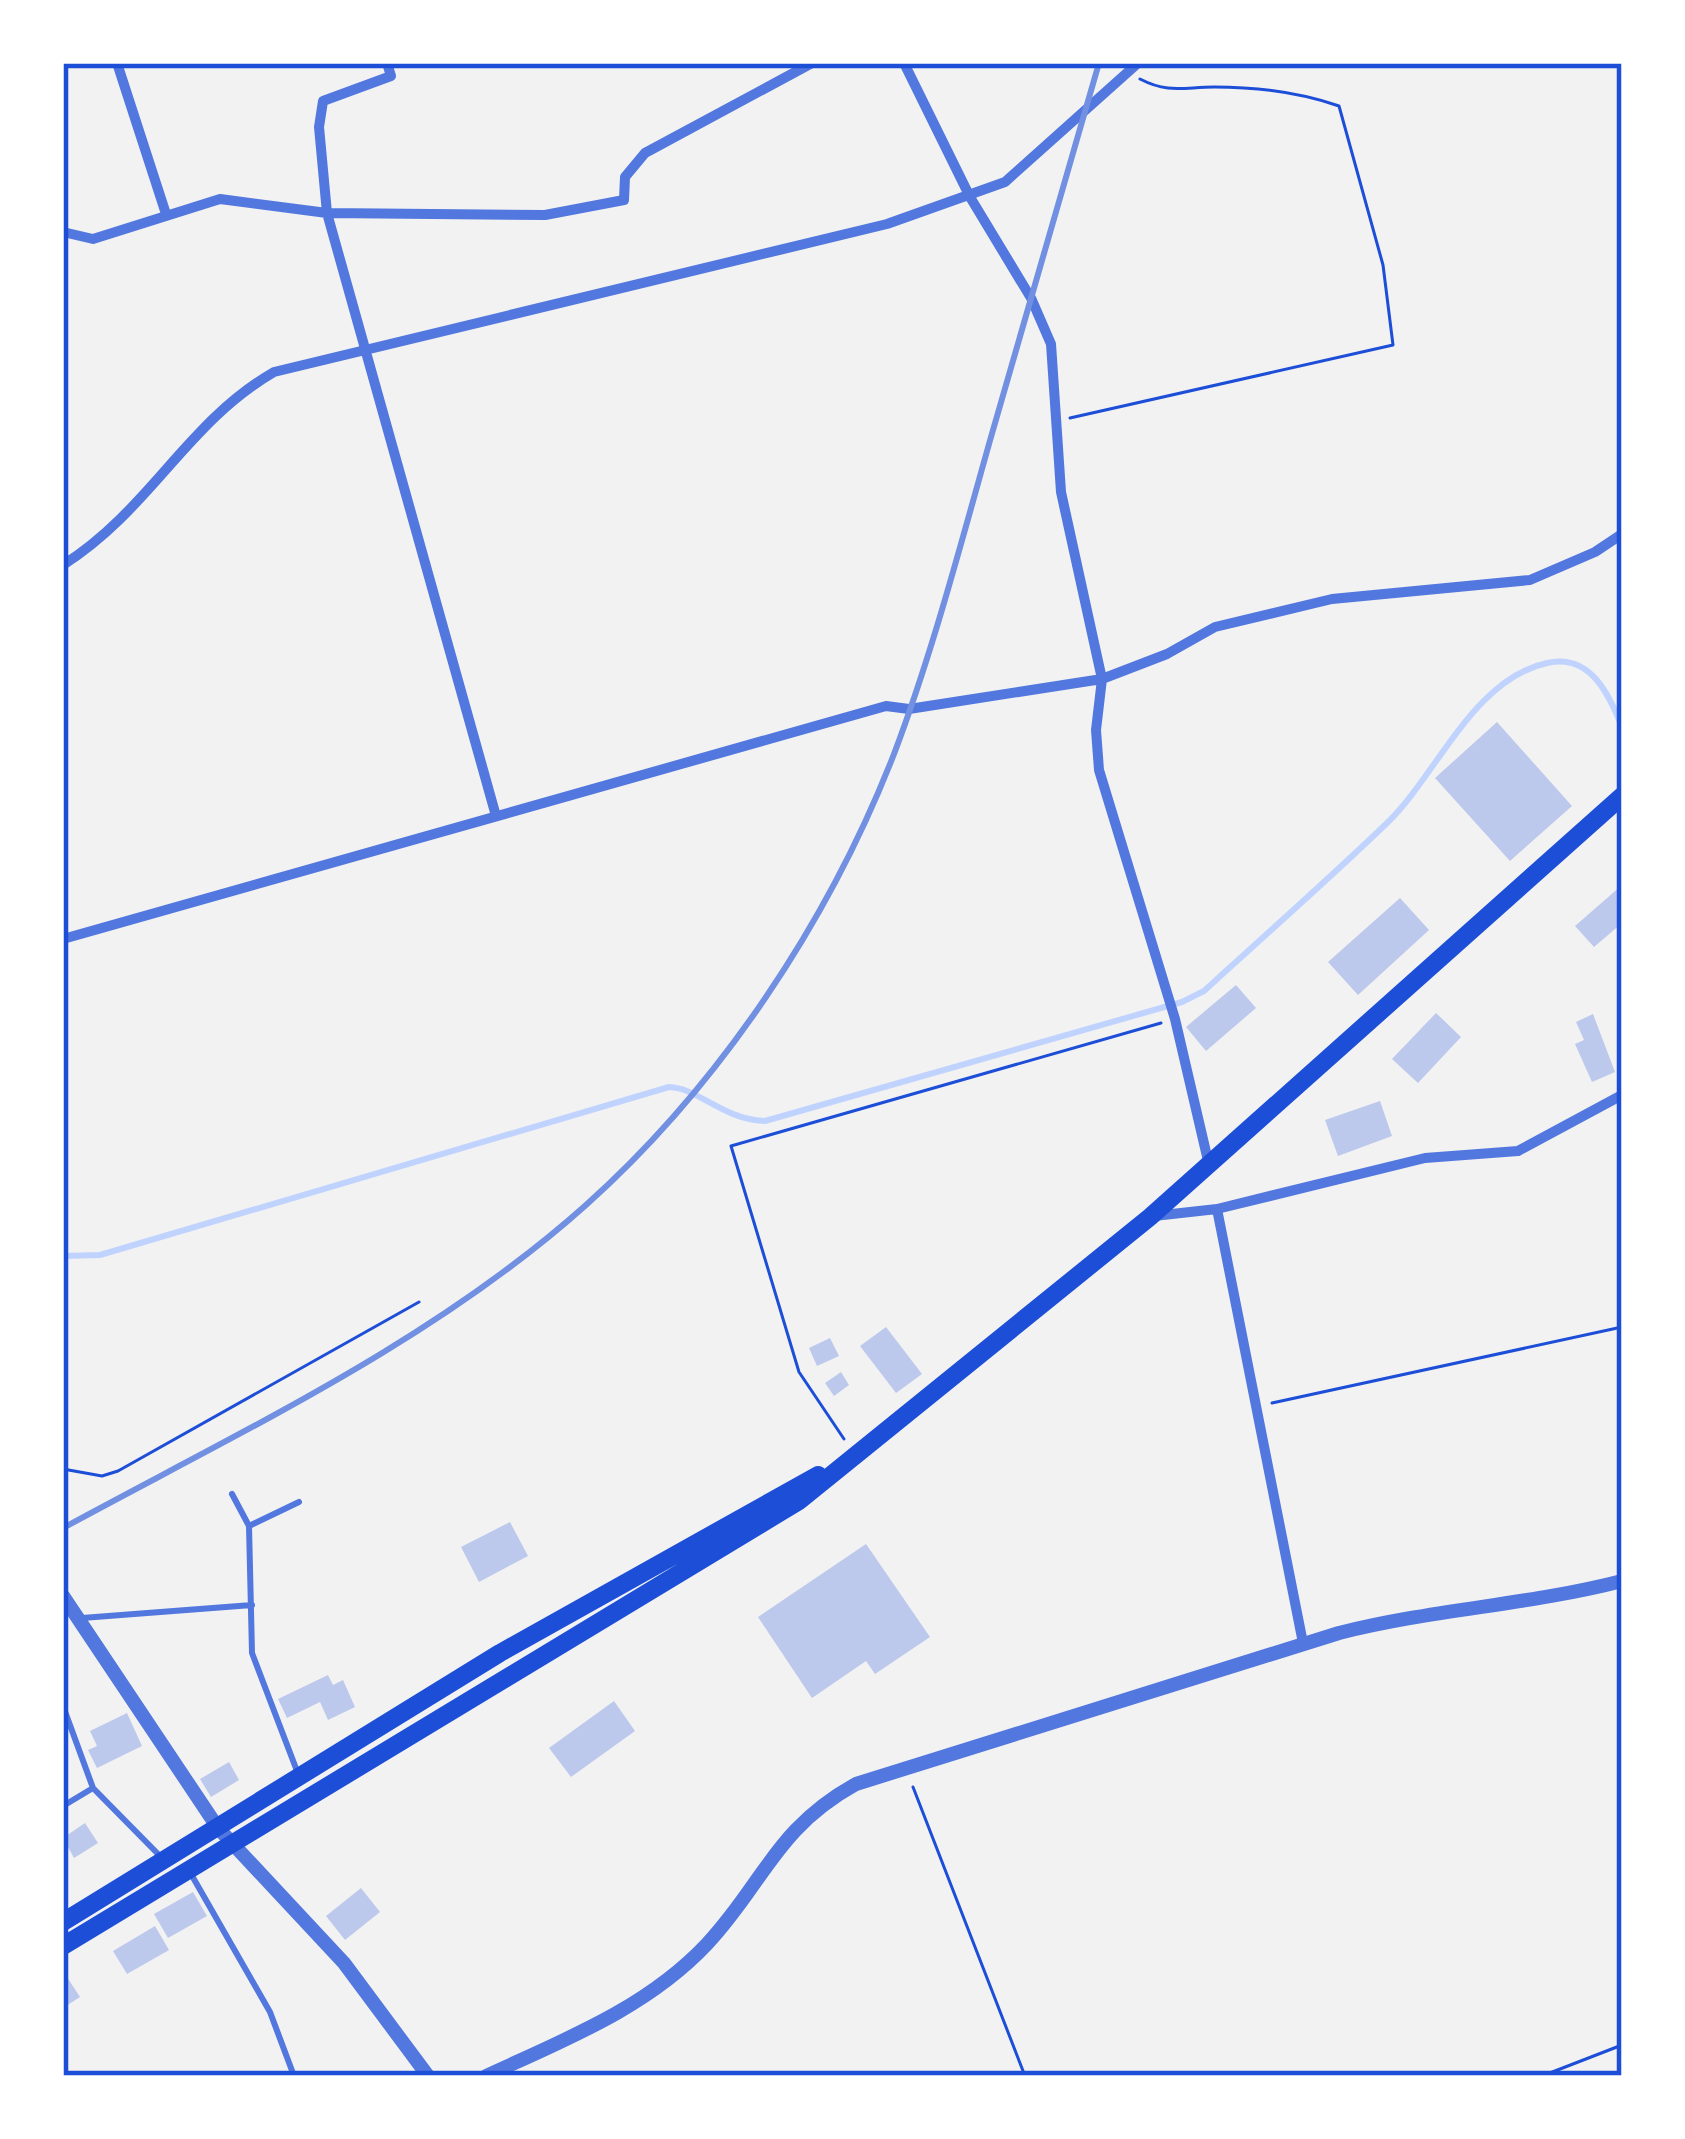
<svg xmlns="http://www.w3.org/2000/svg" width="1685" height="2139" viewBox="0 0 1685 2139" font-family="'IBM Plex Sans',sans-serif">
<rect width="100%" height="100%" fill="#f2f2f2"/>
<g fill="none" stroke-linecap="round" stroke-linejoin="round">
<!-- stream -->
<path stroke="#bfd3fe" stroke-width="6" d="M63 1256 100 1255 669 1087C699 1088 721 1119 765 1121L1182 1002 1204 991C1265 935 1328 880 1387 823 1437 775 1473 679 1547 663 1590 653 1609 694 1622 727"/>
</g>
<!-- building -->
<path fill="#bdc9ec" d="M1497 722 1572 806 1510 861 1435 778Z
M1622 885V923L1594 947 1575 926Z
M1400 898 1429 930 1358 995 1328 962Z
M1236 985 1256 1008 1206 1051 1186 1027Z
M1436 1013 1461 1037 1418 1083 1392 1059Z
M1593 1014 1615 1072 1592 1082 1575 1044 1584 1040 1576 1022Z
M1380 1101 1392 1136 1338 1156 1325 1120Z
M886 1327 922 1374 896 1393 860 1346Z
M830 1338 839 1356 817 1366 809 1348Z
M841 1372 849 1385 834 1396 825 1383Z
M510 1522 528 1556 479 1582 461 1547Z
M866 1544 930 1637 875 1674 866 1661 812 1698 758 1617Z
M328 1675 333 1685 343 1680 355 1707 328 1720 320 1702 287 1718 278 1699Z
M614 1701 635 1731 571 1777 549 1748Z
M127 1713 142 1746 97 1768 88 1750 97 1746 90 1731Z
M229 1762 239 1780 211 1797 200 1779Z
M85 1823 98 1843 74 1858 63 1838Z
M361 1888 380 1912 345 1940 326 1916Z
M193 1892 207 1916 168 1938 154 1914Z
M155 1926 169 1950 127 1974 113 1951Z
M63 1971 80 1997 63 2008Z"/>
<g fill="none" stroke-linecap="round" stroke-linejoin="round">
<!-- path -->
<path stroke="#1d4ed8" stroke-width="3" d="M1070 418 1393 345 1383 265 1339 106C1299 92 1257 87 1214 87 1184 87 1169 94 1140 79
M1272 1403 1622 1327
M844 1439 799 1372 731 1146 1161 1023
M63 1469 102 1476 118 1471 419 1302
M913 1787 1025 2076
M1542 2076 1622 2045"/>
<!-- service -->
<path stroke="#5277de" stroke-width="6" d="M232 1494 249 1526 252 1653 297 1771
M249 1526 299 1502
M82 1618 252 1605
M63 1706 93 1788 160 1856
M63 1806 93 1788
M191 1874 270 2012 294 2076"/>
<!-- minor -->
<path stroke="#5277de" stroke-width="10" d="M117 63 166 214
M387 63 391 76 323 101 319 127 327 213 496 816
M904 63 970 197 1031 298 1051 344 1061 492 1102 679 1096 730 1099 770 1175 1019 1209 1165
M63 232 93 239 220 199 327 213 545 215 624 200 625 177 645 153 812 63
M63 565C151 509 186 423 274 372L887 224 1005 182 1138 63
M63 939 886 706 909 709 1102 679 1167 654 1215 627 1332 599 1530 580 1595 552 1622 534
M1217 1209 1303 1643
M1154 1216 1217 1209 1425 1158 1518 1151 1622 1095"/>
<!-- tertiary -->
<path stroke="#5277de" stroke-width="14" d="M63 1596 218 1828 344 1963 428 2076
M486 2076C564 2040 647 2008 707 1944 764 1883 775 1829 856 1784L1339 1633C1433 1609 1529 1605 1622 1581"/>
<!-- trunk -->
<path stroke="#1d4ed8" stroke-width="18" d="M63 1922 500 1653 818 1475
M63 1946 799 1501 1150 1217 1622 796"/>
<!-- rail -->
<path stroke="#7290e2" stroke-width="6" d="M63 1528C243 1430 433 1342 586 1205 720 1085 829 921 894 754 933 651 961 543 991 437 1027 312 1063 188 1099 63"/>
</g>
<!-- border -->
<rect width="1685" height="2139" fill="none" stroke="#ffffff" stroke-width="132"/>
<rect x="66" y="66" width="1553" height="2007" fill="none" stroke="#1d4ed8" stroke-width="4.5"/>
</svg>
